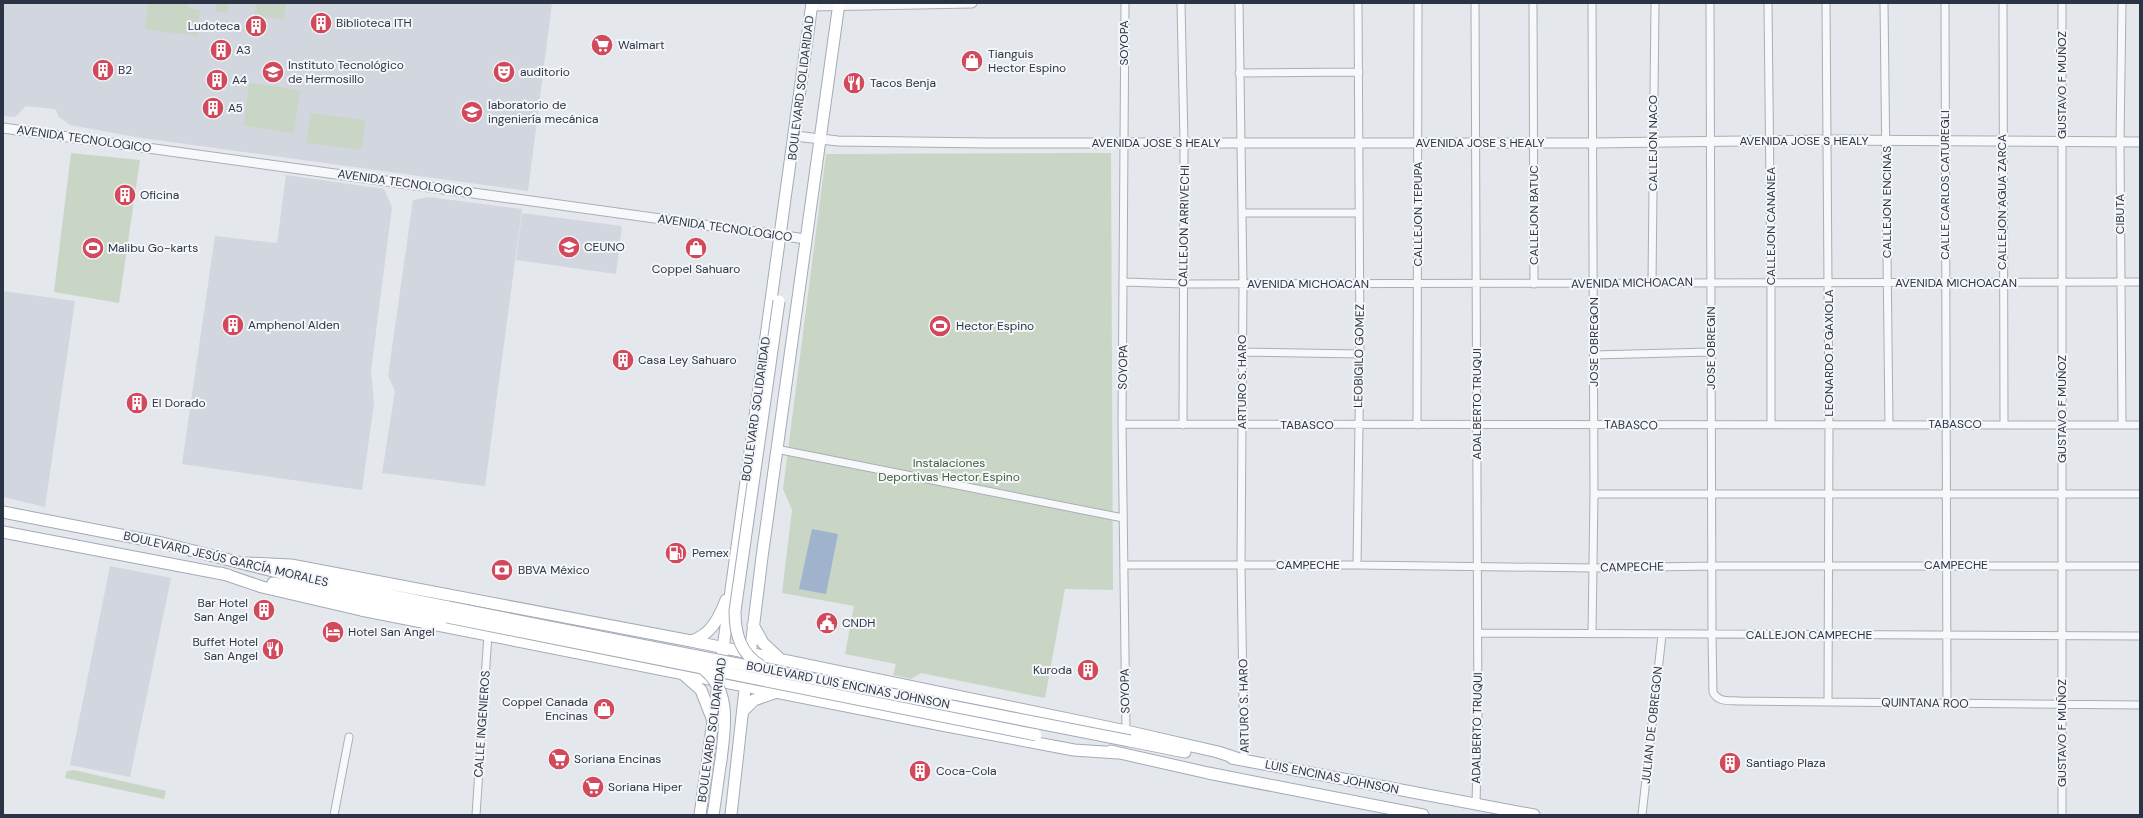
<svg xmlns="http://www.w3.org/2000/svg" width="2143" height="818" viewBox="0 0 2143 818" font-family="'DM Sans',sans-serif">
<rect width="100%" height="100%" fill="#e4e7ec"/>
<!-- built -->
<path fill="#d2d6de" d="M3 3H552L528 191 135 137 70 125 59 117 55 109 26 106 15 117 3 116Z
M286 175 384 189 392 207 371 371 374 403 362 490 182 464 215 236 277 243Z
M428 197 522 209 485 486 382 473 395 391 388 376 413 200Z
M522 213 622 226 616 274 516 260Z
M3 291 75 301 45 507 3 497Z
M110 566 171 578 130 777 70 765Z"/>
<!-- green -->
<path fill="#c9d6c5" d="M148 3H189L188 8 200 9 197 36 145 29Z
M217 3H229L227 13 216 11Z
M256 3H286L284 20 254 16Z
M249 83 300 90 294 133 244 126Z
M311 113 366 120 361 150 306 143Z
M71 153 140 160 119 303 54 292Z
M1111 153 1113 590 1065 589 1045 698 921 673 911 679 893 675 896 664 845 654 854 606 782 593 792 510 783 489 826 154Z
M74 770 166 791 164 799 65 778 67 771Z"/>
<!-- water -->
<path fill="#9fb4cc" d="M812 529 838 534 826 594 799 589Z"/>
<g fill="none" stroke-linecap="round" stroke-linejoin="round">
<!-- minor casing -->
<g stroke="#a9aeb7" stroke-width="9">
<path id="minor" d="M1125 3 1122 424 1126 731
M1181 3 1184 142 1183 425
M1239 3 1243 284 1241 566 1244 760
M1475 3 1478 726 1476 804
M1533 3 1534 284
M1592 3 1594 494 1592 634
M1710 3 1712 635 1713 692C1718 703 1730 700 1740 701L2140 705
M1768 3 1771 282V424
M1826 3 1829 425 1828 702
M1884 3 1889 424
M1945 3 1947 704
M2003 3 2004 424
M2062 3V815
M1239 73 1359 72
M1242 213H1359
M1124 282 1183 284 2140 282
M1652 283 1655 3
M1242 352 1360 354
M1594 355 1710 352
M1122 424 2140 425
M2122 424 2120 142 2122 3
M1417 425 1418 3
M776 449 1123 518
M1594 494H2140
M1124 565H1357L1593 568 1712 566H2140
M1357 565 1360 354 1358 3
M1478 633 2140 636
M334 815 349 737
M476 815 488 634
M1642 815 1662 635"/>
</g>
<!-- tertiary casing -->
<g stroke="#a9aeb7" stroke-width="11">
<path id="tertiary" d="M812 6 972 3
M3 128 806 239
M795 136 838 141 987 143H1593L1827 140 2140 142"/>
</g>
<!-- primary casing -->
<g stroke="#a3abb8" stroke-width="13">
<path id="primary" d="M3 512 162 543 285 574 448 607
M3 532 228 575
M246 563 291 565 691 641C711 635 719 618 726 600
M221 573 262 587 361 610 947 726 1074 750 1118 753
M273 583 447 617
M753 625 763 643 780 659
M691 641 1126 731 1218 752 1239 759
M749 663 762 557 839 3
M684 675 701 690 712 718
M743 711 754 700 774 693
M1130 741 1185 752
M1111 751 1208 773 1423 815
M1232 758 1534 815
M700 815 812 3
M731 815 746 680"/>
</g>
<!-- minor -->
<use href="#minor" stroke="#f7f8fa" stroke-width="7"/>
<!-- tertiary -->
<use href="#tertiary" stroke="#f7f8fa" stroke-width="9"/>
<!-- primary -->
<use href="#primary" stroke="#fff" stroke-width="11"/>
<!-- primary-bridge casing -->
<g stroke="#a3abb8" stroke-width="13" stroke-linecap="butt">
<path id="primary-bridge" d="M448 607 1130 741
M447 617 1036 735
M761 666C740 653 735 634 735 611L779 301
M702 668C732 690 725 727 721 760 718 778 716 797 713 815"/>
</g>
<!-- primary-bridge -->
<use href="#primary-bridge" stroke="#fff" stroke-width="11"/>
</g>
<!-- icons -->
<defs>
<g id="building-disc" transform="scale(1.15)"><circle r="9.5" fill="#d1495b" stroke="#f4f6f9"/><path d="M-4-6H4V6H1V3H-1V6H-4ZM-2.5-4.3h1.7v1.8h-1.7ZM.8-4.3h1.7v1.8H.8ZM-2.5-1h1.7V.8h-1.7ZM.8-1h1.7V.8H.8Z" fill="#fff"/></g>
<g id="supermarket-disc" transform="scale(1.15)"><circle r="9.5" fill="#d1495b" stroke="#f4f6f9"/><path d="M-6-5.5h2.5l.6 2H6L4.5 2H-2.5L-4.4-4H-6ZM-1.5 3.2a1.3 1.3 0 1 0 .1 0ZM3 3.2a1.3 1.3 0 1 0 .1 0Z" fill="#fff"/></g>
<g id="shop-disc" transform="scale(1.15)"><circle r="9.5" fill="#d1495b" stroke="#f4f6f9"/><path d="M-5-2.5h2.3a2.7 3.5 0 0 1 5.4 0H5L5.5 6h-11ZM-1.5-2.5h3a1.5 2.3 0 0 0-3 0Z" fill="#fff"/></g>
<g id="university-disc" transform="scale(1.15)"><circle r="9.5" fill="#d1495b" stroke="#f4f6f9"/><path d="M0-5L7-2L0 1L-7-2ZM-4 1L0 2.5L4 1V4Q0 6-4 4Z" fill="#fff"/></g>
<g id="theatre-disc" transform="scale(1.15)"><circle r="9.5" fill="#d1495b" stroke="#f4f6f9"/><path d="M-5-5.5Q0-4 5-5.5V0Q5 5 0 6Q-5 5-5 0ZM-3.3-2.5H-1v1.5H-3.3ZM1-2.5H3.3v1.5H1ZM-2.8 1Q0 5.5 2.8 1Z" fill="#fff"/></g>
<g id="restaurant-disc" transform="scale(1.15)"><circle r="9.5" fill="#d1495b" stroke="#f4f6f9"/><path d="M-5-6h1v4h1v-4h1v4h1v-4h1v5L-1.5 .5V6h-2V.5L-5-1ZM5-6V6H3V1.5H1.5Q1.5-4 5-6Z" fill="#fff"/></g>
<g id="school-disc" transform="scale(1.15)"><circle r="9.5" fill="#d1495b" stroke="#f4f6f9"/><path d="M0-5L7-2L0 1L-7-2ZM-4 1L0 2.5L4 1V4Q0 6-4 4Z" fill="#fff"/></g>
<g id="stadium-disc" transform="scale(1.15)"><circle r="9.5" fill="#d1495b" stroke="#f4f6f9"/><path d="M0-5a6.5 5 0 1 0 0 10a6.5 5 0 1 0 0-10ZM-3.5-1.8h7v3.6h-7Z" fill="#fff"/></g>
<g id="fuel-disc" transform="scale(1.15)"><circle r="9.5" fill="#d1495b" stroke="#f4f6f9"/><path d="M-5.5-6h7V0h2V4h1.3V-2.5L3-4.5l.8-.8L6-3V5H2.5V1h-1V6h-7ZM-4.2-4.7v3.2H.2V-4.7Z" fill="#fff"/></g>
<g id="bank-disc" transform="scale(1.15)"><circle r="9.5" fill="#d1495b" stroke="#f4f6f9"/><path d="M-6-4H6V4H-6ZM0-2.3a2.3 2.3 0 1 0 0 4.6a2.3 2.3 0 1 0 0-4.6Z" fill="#fff"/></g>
<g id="civic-disc" transform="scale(1.15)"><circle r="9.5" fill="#d1495b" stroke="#f4f6f9"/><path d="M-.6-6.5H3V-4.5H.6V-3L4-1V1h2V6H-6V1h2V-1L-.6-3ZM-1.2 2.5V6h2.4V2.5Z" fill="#fff"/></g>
<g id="hotel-disc" transform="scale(1.15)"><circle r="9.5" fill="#d1495b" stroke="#f4f6f9"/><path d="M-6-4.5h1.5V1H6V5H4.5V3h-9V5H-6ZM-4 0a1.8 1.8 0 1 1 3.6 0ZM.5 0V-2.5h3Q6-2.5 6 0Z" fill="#fff"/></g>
</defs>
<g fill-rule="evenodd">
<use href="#building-disc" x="321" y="23"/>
<use href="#building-disc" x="256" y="26"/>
<use href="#supermarket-disc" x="602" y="45"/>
<use href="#building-disc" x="221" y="50"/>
<use href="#shop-disc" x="972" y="61"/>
<use href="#building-disc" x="103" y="70"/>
<use href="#university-disc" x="273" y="72"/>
<use href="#theatre-disc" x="504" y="72"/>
<use href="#building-disc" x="217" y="80"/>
<use href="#restaurant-disc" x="854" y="83"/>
<use href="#building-disc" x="213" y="108"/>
<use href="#school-disc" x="472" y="112"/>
<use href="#building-disc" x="125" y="195"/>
<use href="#university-disc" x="569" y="247"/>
<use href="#stadium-disc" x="93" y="248"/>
<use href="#shop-disc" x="696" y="248"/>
<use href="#building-disc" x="233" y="325"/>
<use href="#stadium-disc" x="940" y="326"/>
<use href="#building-disc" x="623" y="360"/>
<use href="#building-disc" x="137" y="403"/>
<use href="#fuel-disc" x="676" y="553"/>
<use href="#bank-disc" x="502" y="570"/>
<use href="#building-disc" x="264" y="610"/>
<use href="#civic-disc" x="827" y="623"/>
<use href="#hotel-disc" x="333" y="632"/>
<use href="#restaurant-disc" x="273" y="649"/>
<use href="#building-disc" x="1088" y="670"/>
<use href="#shop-disc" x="604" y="709"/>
<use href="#supermarket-disc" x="559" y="759"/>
<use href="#building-disc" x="1730" y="763"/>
<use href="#building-disc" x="920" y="771"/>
<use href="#supermarket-disc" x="593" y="787"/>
</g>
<g text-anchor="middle" stroke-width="4" stroke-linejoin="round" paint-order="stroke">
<!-- poi labels -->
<g font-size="12" fill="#2b3445" stroke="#f4f6f9" text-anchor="start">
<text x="336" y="27">Biblioteca ITH</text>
<text x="240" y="30" text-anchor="end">Ludoteca</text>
<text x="618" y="49">Walmart</text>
<text x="236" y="54">A3</text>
<text x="988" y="58">Tianguis<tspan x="988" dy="14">Hector Espino</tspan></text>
<text x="288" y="69">Instituto Tecnológico<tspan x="288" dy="14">de Hermosillo</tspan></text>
<text x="118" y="74">B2</text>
<text x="520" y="76">auditorio</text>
<text x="232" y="84">A4</text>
<text x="870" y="87">Tacos Benja</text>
<text x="488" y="109">laboratorio de<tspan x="488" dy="14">ingeniería mecánica</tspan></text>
<text x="228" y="112">A5</text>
<text x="140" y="199">Oficina</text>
<text x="584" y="251">CEUNO</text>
<text x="108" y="252">Malibu Go-karts</text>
<text x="696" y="273" text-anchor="middle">Coppel Sahuaro</text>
<text x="248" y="329">Amphenol Alden</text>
<text x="956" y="330">Hector Espino</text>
<text x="638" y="364">Casa Ley Sahuaro</text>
<text x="152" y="407">El Dorado</text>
<text x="692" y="557">Pemex</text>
<text x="518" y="574">BBVA México</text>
<text x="248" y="607" text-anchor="end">Bar Hotel<tspan x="248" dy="14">San Angel</tspan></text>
<text x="842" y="627">CNDH</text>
<text x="348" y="636">Hotel San Angel</text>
<text x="258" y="646" text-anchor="end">Buffet Hotel<tspan x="258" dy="14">San Angel</tspan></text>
<text x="1072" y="674" text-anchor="end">Kuroda</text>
<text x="588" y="706" text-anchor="end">Coppel Canada<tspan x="588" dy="14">Encinas</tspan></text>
<text x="574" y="763">Soriana Encinas</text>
<text x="1746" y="767">Santiago Plaza</text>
<text x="936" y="775">Coca-Cola</text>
<text x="608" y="791">Soriana Hiper</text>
</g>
<!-- street labels -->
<g font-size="12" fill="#2b3445" stroke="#f4f6f9">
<text transform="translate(1124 43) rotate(-90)" y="4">SOYOPA</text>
<text transform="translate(2062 85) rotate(-90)" y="4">GUSTAVO F MUÑOZ</text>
<text transform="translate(801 88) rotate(-83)" y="4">BOULEVARD SOLIDARIDAD</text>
<text transform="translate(84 139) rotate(8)" y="4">AVENIDA TECNOLOGICO</text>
<text x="1804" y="145">AVENIDA JOSE S HEALY</text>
<text x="1156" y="147">AVENIDA JOSE S HEALY</text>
<text x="1480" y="147">AVENIDA JOSE S HEALY</text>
<text transform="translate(1653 143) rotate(-90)" y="4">CALLEJON NACO</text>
<text transform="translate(405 183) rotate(8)" y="4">AVENIDA TECNOLOGICO</text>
<text transform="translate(1945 185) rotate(-90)" y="4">CALLE CARLOS CATUREGLI</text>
<text transform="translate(1887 202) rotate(-90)" y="4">CALLEJON ENCINAS</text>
<text transform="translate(2002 202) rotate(-90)" y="4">CALLEJON AGUA ZARCA</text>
<text transform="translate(1418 214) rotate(-90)" y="4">CALLEJON TEPUPA</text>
<text transform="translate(2120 214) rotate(-90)" y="4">CIBUTA</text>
<text transform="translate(1534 215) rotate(-90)" y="4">CALLEJON BATUC</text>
<text transform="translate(1184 226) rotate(-89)" y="4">CALLEJON ARRIVECHI</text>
<text transform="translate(1771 226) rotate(-90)" y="4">CALLEJON CANANEA</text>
<text transform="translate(725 228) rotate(8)" y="4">AVENIDA TECNOLOGICO</text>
<text transform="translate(1632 283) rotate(-1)" y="4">AVENIDA MICHOACAN</text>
<text x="1956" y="287">AVENIDA MICHOACAN</text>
<text x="1308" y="288">AVENIDA MICHOACAN</text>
<text transform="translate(1594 342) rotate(-90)" y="4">JOSE OBREGON</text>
<text transform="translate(1711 348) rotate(-90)" y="4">JOSE OBREGIN</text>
<text transform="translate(1829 353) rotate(-90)" y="4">LEONARDO P GAXIOLA</text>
<text transform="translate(1359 356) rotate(-89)" y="4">LEOBIGILO GOMEZ</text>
<text transform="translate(1123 367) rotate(-89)" y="4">SOYOPA</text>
<text transform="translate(1242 382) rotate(-90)" y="4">ARTURO S. HARO</text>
<text transform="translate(1477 404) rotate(-90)" y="4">ADALBERTO TRUQUI</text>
<text transform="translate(756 409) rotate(-82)" y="4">BOULEVARD SOLIDARIDAD</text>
<text transform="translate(2062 409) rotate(-90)" y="4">GUSTAVO F MUÑOZ</text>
<text x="1955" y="428">TABASCO</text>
<text x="1307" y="429">TABASCO</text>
<text transform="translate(1631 425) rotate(1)" y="4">TABASCO</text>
<text transform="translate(226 559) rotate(13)" y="4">BOULEVARD JESÚS GARCÍA MORALES</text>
<text x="1308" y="569">CAMPECHE</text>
<text x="1956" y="569">CAMPECHE</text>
<text transform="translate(1632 567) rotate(-1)" y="4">CAMPECHE</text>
<text x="1809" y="639">CALLEJON CAMPECHE</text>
<text transform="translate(848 685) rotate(11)" y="4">BOULEVARD LUIS ENCINAS JOHNSON</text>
<text transform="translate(1125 691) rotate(-91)" y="4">SOYOPA</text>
<text transform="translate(1925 703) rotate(1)" y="4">QUINTANA ROO</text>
<text transform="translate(1244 706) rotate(-91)" y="4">ARTURO S. HARO</text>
<text transform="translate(482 724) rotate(-86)" y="4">CALLE INGENIEROS</text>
<text transform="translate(1652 725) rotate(-84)" y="4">JULIAN DE OBREGON</text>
<text transform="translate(1477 728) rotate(-89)" y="4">ADALBERTO TRUQUI</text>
<text transform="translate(712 730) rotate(-82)" y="4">BOULEVARD SOLIDARIDAD</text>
<text transform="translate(2062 733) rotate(-90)" y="4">GUSTAVO F MUÑOZ</text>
<text transform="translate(1332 777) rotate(11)" y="4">LUIS ENCINAS JOHNSON</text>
</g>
<!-- park labels -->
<g font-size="12" fill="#3f6138" stroke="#f4f6f9">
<text x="949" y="467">Instalaciones<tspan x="949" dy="14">Deportivas Hector Espino</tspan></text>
</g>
</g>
<!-- border -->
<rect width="2143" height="818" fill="none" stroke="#2b3445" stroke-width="8"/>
</svg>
